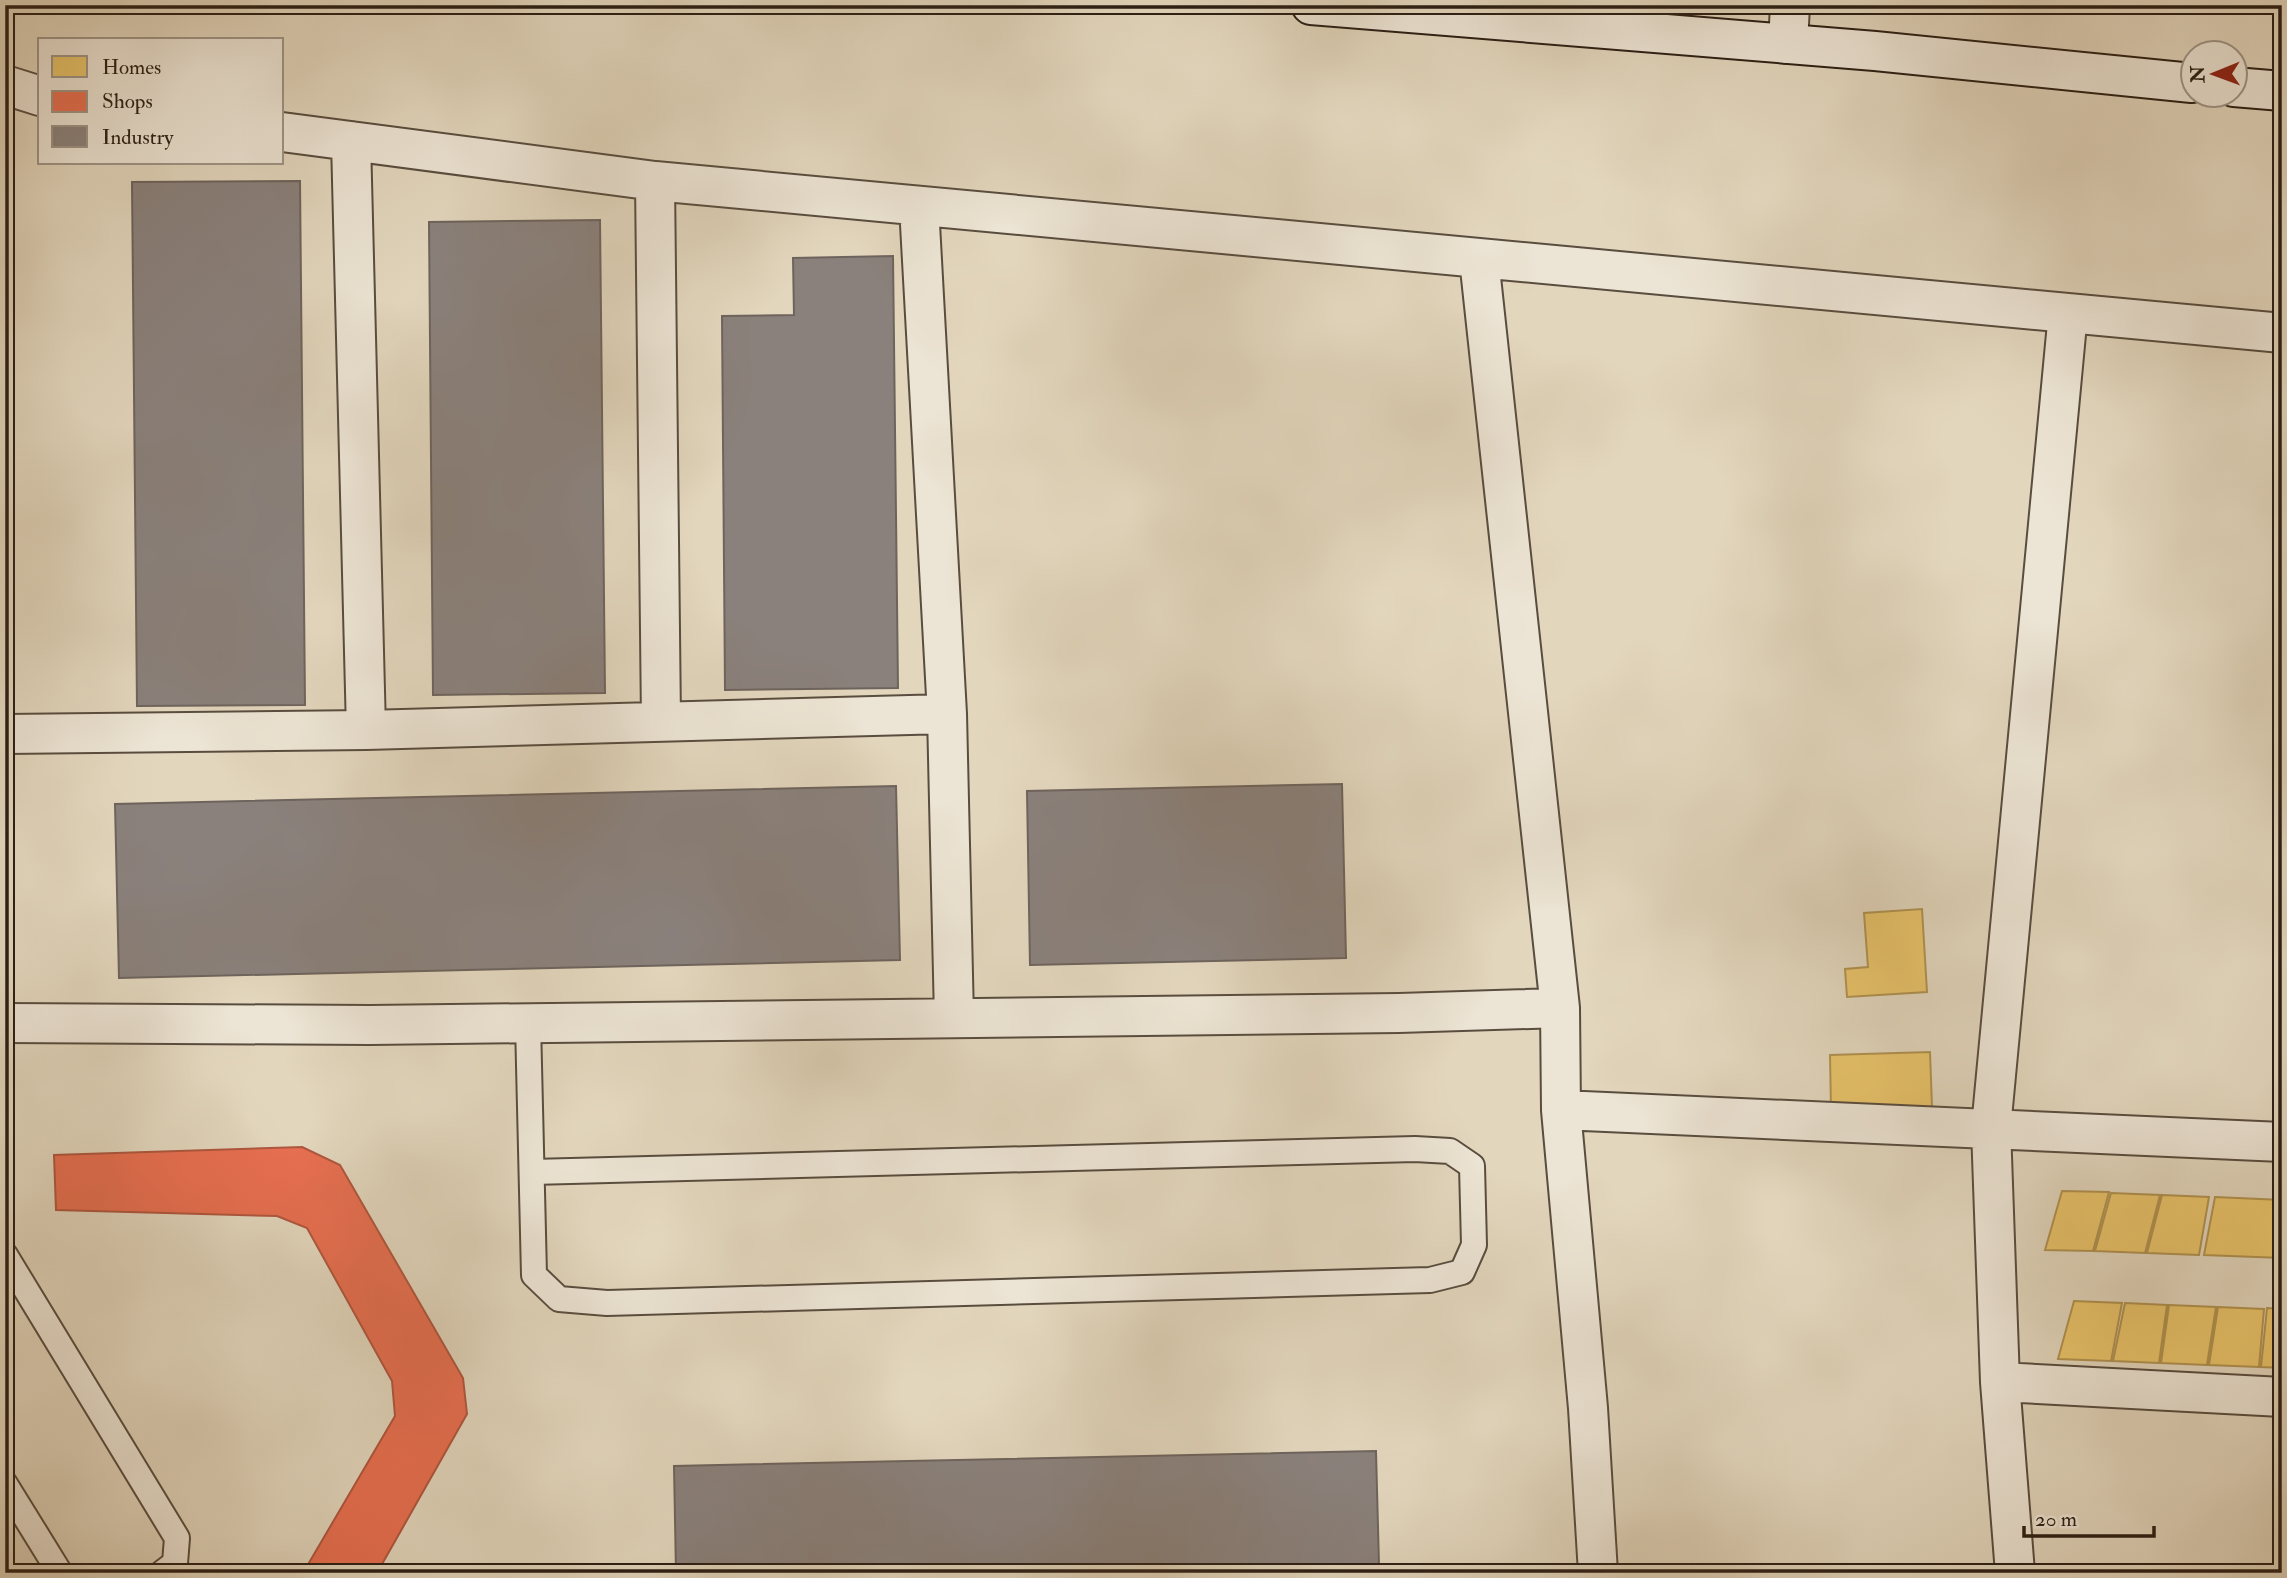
<svg xmlns="http://www.w3.org/2000/svg" width="2287" height="1578" viewBox="0 0 2287 1578" font-family="'IM FELL Double Pica',serif">
<rect width="100%" height="100%" fill="#e2d6bd"/>
<filter id="stains"><feTurbulence type="fractalNoise" baseFrequency=".00286" numOctaves="4"/><feColorMatrix values="0 0 0 0 .2 0 0 0 0 .09 0 0 0 0 .02 0 0 0 .5 -.17"/></filter>
<radialGradient id="worn" r=".72"><stop offset=".6" stop-color="#630" stop-opacity="0"/><stop offset="1" stop-color="#630" stop-opacity=".3"/></radialGradient>
<!-- homes -->
<path fill="#e9c46a" stroke="#b09250" stroke-width="2" d="M1922 909 1927 992 1847 997 1845 969 1868 967 1864 913Z
M1930 1052 1932 1107 1831 1109 1830 1055Z
M2062 1191 2109 1192 2093 1251 2045 1250Z
M2111 1193 2160 1195 2145 1253 2095 1251Z
M2162 1195 2209 1197 2199 1255 2147 1253Z
M2215 1197 2282 1200V1258L2204 1255Z
M2074 1301 2122 1303 2111 1361 2058 1359Z
M2125 1303 2167 1305 2159 1363 2113 1361Z
M2169 1305 2216 1307 2207 1365 2161 1363Z
M2218 1307 2264 1309 2259 1367 2209 1365Z
M2267 1308 2282 1309V1368L2261 1367Z"/>
<!-- shops -->
<path fill="#e76f51" stroke="#af573f" stroke-width="2" d="M302 1147 340 1165 463 1378 467 1414 377 1573H303L395 1416 392 1381 307 1228 277 1216 56 1210 54 1155Z"/>
<!-- industry -->
<path fill="#8a817c" stroke="#6e645d" stroke-width="2" d="M300 181 305 705 137 706 132 182Z
M600 220 605 693 433 695 429 222Z
M893 256 898 688 725 690 722 316 794 315 793 258Z
M1342 784 1346 958 1030 965 1027 791Z
M896 786 900 960 119 978 115 804Z
M1376 1451 1379 1565 1025 1573H676L674 1466Z"/>
<g fill="none" stroke-linecap="round" stroke-linejoin="round">
<!-- service casing -->
<g stroke="#594d3f" stroke-width="28">
<path id="service" d="M528 1023 534 1275 559 1299 607 1303 1430 1280 1462 1272 1474 1245 1472 1166 1450 1151 1415 1149 532 1172
M5 1255 177 1538 175 1563 162 1573
M5 1484 60 1573"/>
</g>
<!-- minor casing -->
<g stroke="#594d3f" stroke-width="42">
<path id="minor" d="M1788 44 1790 5
M5 85 40 96
M282 132 655 181 2282 333
M351 141 366 730
M655 181 661 721
M919 206 947 714 954 1018
M1479 259 1560 1008 1561 1110 1588 1408 1598 1573
M5 734 366 730 947 714
M5 1023 370 1025 1399 1013 1560 1008
M1561 1110 2282 1142
M2000 1382 2282 1397
M2015 1573 2000 1382 1991 1128 2068 313"/>
</g>
<!-- secondary casing -->
<g stroke="#2b1f15" stroke-width="42">
<path id="secondary" d="M1311 5 1875 51 2192 83
M2234 87 2282 91"/>
</g>
<!-- service -->
<use href="#service" stroke="#ece4d4" stroke-width="24"/>
<!-- minor -->
<use href="#minor" stroke="#ece4d4" stroke-width="38"/>
<!-- secondary -->
<use href="#secondary" stroke="#ece4d4" stroke-width="38"/>
</g>
<!-- margin -->
<rect width="2287" height="1578" fill="none" stroke="#e2d6bd" stroke-width="28"/>
<rect x="7" y="7" width="2273" height="1564" fill="none" stroke="#2b1f15" stroke-width="3.5"/>
<rect x="14" y="14" width="2259" height="1550" fill="none" stroke="#2b1f15" stroke-width="2"/>
<!-- legend -->
<rect x="38" y="38" width="245" height="126" fill="#ece4d4" stroke="#9f9588" stroke-width="2"/>
<rect x="52" y="56" width="35" height="21" fill="#e9c46a" stroke="#9f9588" stroke-width="2"/>
<text x="102" y="74" font-size="21" fill="#2b1f15">Homes</text>
<rect x="52" y="91" width="35" height="21" fill="#e76f51" stroke="#9f9588" stroke-width="2"/>
<text x="102" y="108" font-size="21" fill="#2b1f15">Shops</text>
<rect x="52" y="126" width="35" height="21" fill="#8a817c" stroke="#9f9588" stroke-width="2"/>
<text x="102" y="144" font-size="21" fill="#2b1f15">Industry</text>
<!-- north arrow -->
<g transform="translate(2214 74) rotate(269)"><circle r="33" fill="#ece4d4" stroke="#9f9588" stroke-width="2"/>
<path d="M0-5L12 26L0 18L-12 26Z" fill="#8f2418"/>
<text y="-10" font-size="19" font-weight="bold" text-anchor="middle" fill="#2b1f15">N</text>
</g>
<!-- scale -->
<path d="M2024 1526v10h130v-10" fill="none" stroke="#2b1f15" stroke-width="3.5"/>
<text x="2035" y="1526" font-size="21" fill="#2b1f15" stroke="#ece4d4" stroke-width="5" paint-order="stroke">20 m</text>
<rect width="100%" height="100%" filter="url(#stains)"/>
<rect width="100%" height="100%" fill="url(#worn)"/>
</svg>
